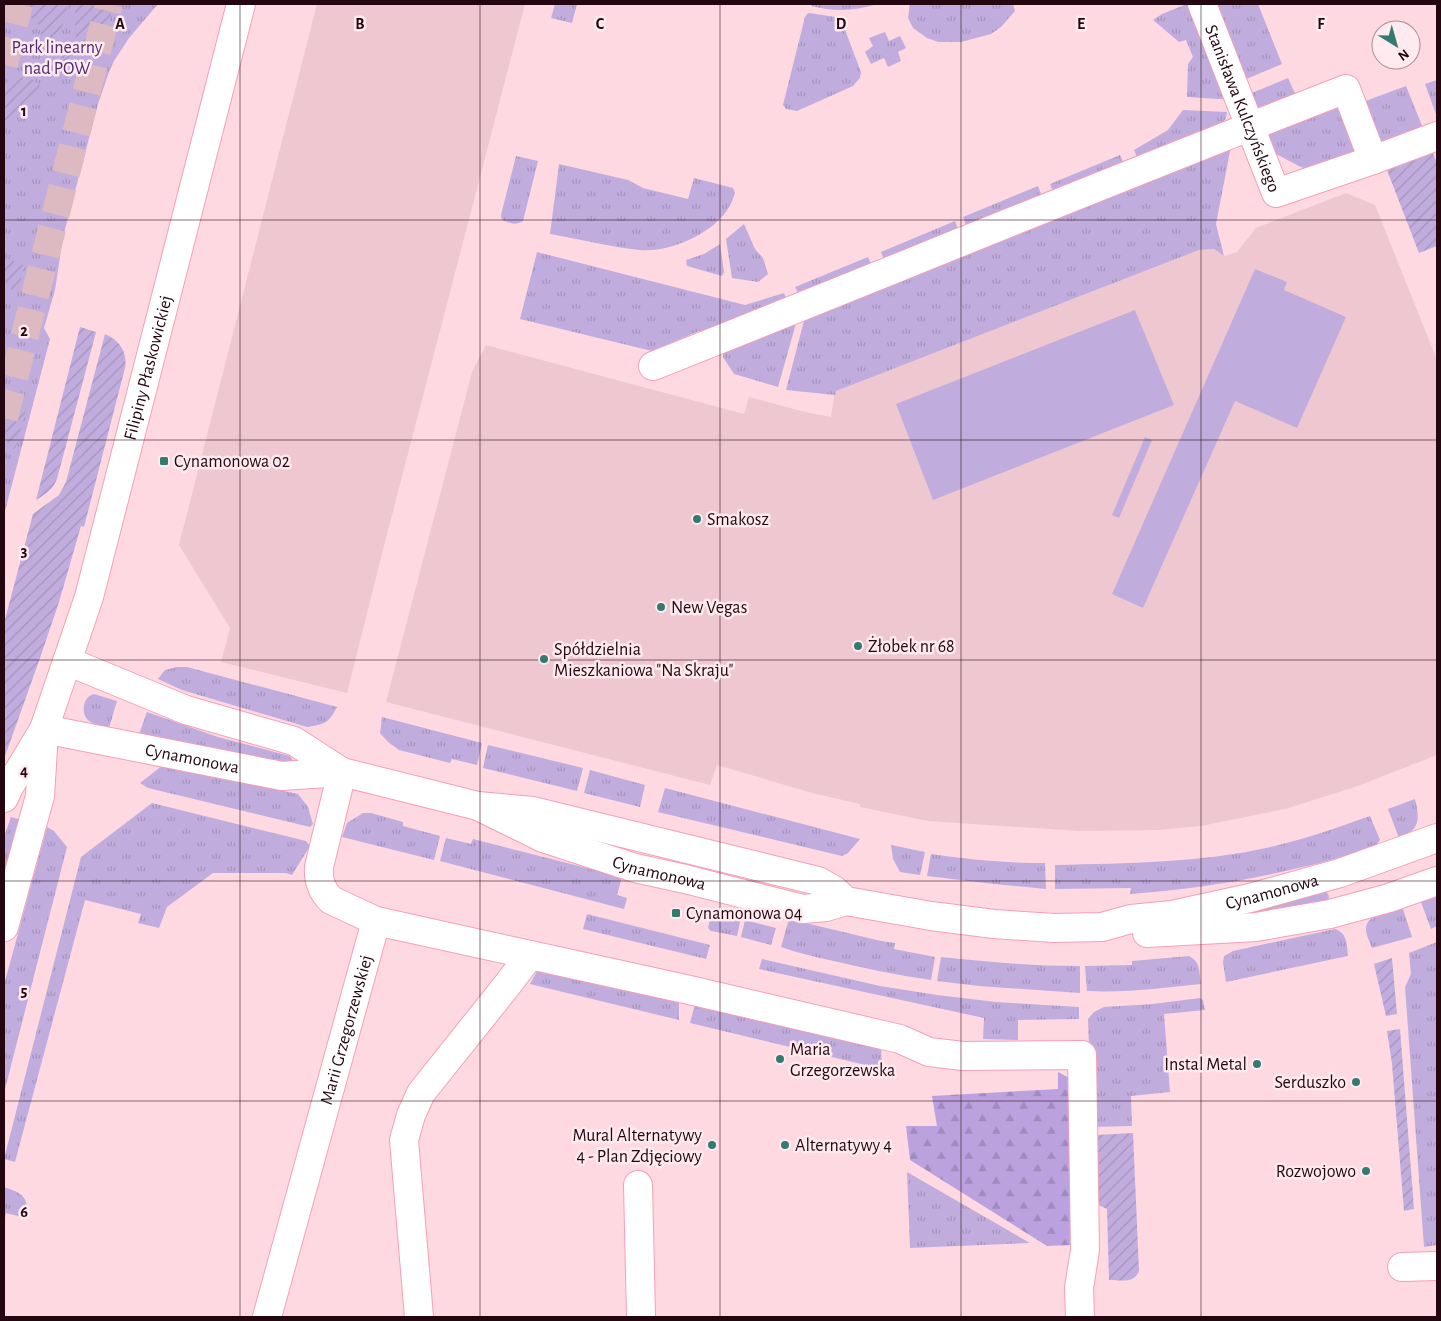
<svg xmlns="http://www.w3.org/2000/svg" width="1441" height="1321" viewBox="0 0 1441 1321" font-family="'Alegreya Sans',sans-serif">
<defs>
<pattern id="grass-tufts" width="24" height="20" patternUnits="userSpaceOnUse" patternTransform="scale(1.25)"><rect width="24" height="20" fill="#c0addd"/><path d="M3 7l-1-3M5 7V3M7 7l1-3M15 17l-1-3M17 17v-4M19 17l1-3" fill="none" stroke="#a593bd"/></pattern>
<pattern id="forest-firs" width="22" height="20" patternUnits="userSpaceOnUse" patternTransform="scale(1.25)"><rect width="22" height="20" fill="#bba2df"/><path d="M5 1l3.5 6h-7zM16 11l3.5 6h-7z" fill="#a18abe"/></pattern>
<pattern id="garden-furrows" width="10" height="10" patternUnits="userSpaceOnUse" patternTransform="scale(1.25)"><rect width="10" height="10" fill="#c0addd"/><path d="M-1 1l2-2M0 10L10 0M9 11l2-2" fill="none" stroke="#a593bd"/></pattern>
</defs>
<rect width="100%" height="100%" fill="#fed9e1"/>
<!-- built -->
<path fill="#efc7d0" d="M317 4H525L385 542 347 693 221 662 230 628 179 545Z
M1346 193 1375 205 1437 360V755L1355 787 1285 809 1201 826 1158 830 1079 831 928 821 860 807V804L812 793 717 765 710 785 386 702 472 372 486 345 744 414 749 397 805 412 831 417 835 391 1199 250 1214 249 1224 256 1231 254 1237 252 1256 228Z"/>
<!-- grass -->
<path fill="url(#grass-tufts)" d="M4 4H158L129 38 114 61 109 72 98 104 63 237 55 290 44 328 50 339 4 515Z
M555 4H577L572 23 551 18Z
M810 4H877C855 11 834 12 812 6Z
M910 4H1013L1015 11 1001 27 991 34 961 42H938L927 38 913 28 908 18Z
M1187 4H1194L1234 100 1187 97 1188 64 1193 57 1186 40 1179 42 1153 20 1162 14Z
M1208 4H1258L1282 64 1239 82Z
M809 13 836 17 842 22 861 72 860 78 853 86 797 111 786 109 783 105 805 17 807 14Z
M885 32 889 41 900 36 906 48 898 52 901 61 888 67 884 58 871 64 865 52 873 46 869 38Z
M1288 78 1299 102 1256 119 1247 95Z
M1437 80V117L1425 84Z
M1406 86 1425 133 1379 150 1360 103Z
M1341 98 1364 155 1316 172 1301 167 1272 152 1260 131Z
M1183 110 1227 112 1226 118 1217 131 1140 164 1134 150 1168 130Z
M1231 146 1216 224 1224 256 1214 249 1199 250 836 391 835 395 786 390 806 313Z
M1120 155 1126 168 1055 196 1050 184Z
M516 156 538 161 523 221C515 226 510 223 502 220L501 215Z
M559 164 628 180 643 188 688 199 694 178 733 188 735 193C733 198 732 203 729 207 715 233 669 253 640 250 611 247 579 239 550 234Z
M1038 186 1044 202 968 231 963 217Z
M955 221 960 235 886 265 881 252Z
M744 224 755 249 763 258 768 274 758 282 732 278 726 239Z
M720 244 724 272 722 276 687 266 686 260 704 254Z
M537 252 745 305 784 293 788 303 720 329 699 331 652 351 520 319Z
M868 257 873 268 801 299 795 287Z
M797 320 778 387 734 374 723 357 724 344Z
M177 667H187L337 707C328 724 325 724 307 727L182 690 158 679 165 670Z
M94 694 117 701 109 728C103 726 94 725 89 721 80 714 83 696 94 694Z
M147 712 218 737 290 756 292 759V763L290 765 139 734Z
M382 717 482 743 477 765 452 759 450 763 399 750 388 742 380 733Z
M488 745 583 768 577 791 483 768Z
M163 765 298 794 308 807 313 824 310 827 148 788 140 783Z
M590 770 645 785 640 807 584 793Z
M665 788 860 839 848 853 842 856 658 812Z
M1415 799C1420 819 1420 830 1399 838L1388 809Z
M152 803 306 841 310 846 292 875 286 873H213L167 907 159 928 138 923 141 914 85 900 15 1162 4 1159 81 857Z
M363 813H371L403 822V826L440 836 434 860 342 837 347 823Z
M1370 816 1380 840 1377 844 1369 849C1344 856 1319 864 1294 869 1240 882 1186 890 1130 894L1131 888 1055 889V865C1128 863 1203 863 1275 846 1308 838 1339 827 1370 816Z
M11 817 21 820 4 883V837Z
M47 827 54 831 67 847 4 1093V985Z
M446 838 471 844 473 839 622 877 617 895 627 898 624 909 440 861Z
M891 845 925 852 920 875 900 872 893 859Z
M931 854C969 860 1007 863 1045 863L1046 889 994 884 927 876Z
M1321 889 1326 891 1329 896 1328 902 1260 915 1256 912V909Z
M1437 895V926L1431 929 1421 902Z
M1403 909 1412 937 1372 948C1370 943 1366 935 1366 929 1366 913 1392 912 1403 909Z
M712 911 741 918 737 936 711 931 708 928Z
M587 914 710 945 706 959 583 929Z
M789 919 881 941 895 943 894 949 935 957 931 980C897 975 863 968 829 960 813 956 797 953 781 947Z
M745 920 776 928 771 945 741 937Z
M1335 929C1347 933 1347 944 1348 956L1226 982 1223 962 1224 956 1233 951Z
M1437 942V1245L1424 1247 1405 987 1411 974 1409 953Z
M1189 956C1201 962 1199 972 1201 984 1163 988 1125 993 1087 991L1085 966 1132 965V961Z
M941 957C988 962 1033 966 1080 966V993L979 986 937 981Z
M762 959 880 986 937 995 996 1002 1079 1007V1019L1018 1020V1040L983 1039 984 1018 759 969Z
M537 971H547L679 1001V1020L530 984Z
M1200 998 1203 1000 1205 1010 1164 1014 1170 1092 1131 1096 1132 1126 1092 1127 1088 1019 1094 1012 1104 1007 1153 1004Z
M695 1004 881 1048 882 1069 690 1023Z
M907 1172 1030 1243 910 1248Z
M4 1187C22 1193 30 1197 26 1218L6 1213 4 1223Z"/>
<!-- forest -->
<path fill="url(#forest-firs)" d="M1058 1072 1073 1080 1071 1245 1047 1246 910 1160 906 1126H937L932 1096 1058 1089Z"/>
<!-- garden -->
<path fill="url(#garden-furrows)" d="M16 4H68L54 59 43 51 40 26Z
M77 4H96L110 10 111 14 107 31 71 64 67 65 63 62 66 48 75 40 77 29 73 21Z
M28 77 32 79 44 89 12 118 7 120H4V81Z
M1431 147 1437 164V246L1419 253 1385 165Z
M4 258 20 263 24 266 19 288 16 290 13 291C3 282 4 271 4 258Z
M80 327 96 332 57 479C53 489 46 494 36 500Z
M105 334C119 340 128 352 125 368L84 527 81 526 59 602 40 658 4 759V623L33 514 59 495 66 482Z
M26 403 27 406 16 447 13 449 6 441 5 421 8 417 24 404Z
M1392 958 1397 1014 1386 1016 1374 964Z
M1400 1029 1414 1209 1404 1211 1392 1064 1387 1031Z
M1133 1133 1139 1271C1133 1284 1122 1280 1109 1280L1107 1209 1092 1202 1094 1137 1097 1135Z"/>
<!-- pitch -->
<path fill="#c0addd" d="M1255 269 1287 282 1284 290 1346 317 1297 428 1235 401 1143 608 1112 594Z
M1135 310 1174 405 933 500 896 404Z
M1145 437 1152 440 1119 518 1112 515Z"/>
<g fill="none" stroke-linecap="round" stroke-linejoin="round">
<!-- highway-tunnel -->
<path stroke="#ddb9c2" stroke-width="28" stroke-dasharray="28 14" stroke-linecap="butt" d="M4 65 19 4
M4 418 109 4"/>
<!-- street casing -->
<g stroke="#f69fb6" stroke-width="30">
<g id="street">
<path id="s1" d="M1202 4 1276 193 1373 160 1437 136"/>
<path d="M653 366C884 274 1114 179 1346 89L1373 160"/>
<path d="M67 661 186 710 294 741 342 772"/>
<path id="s2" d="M44 729 282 776 342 772 478 806 533 811 818 881 834 890 846 901"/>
<path d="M342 772 319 867C318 880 321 890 331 900L376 921 685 989 900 1039 929 1052 963 1056 1082 1055 1085 1250 1079 1288 1080 1317"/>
<path id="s3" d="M478 806 543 838 635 868 685 879 803 909 826 907 846 901 931 916 994 924 1054 928 1102 927 1131 919 1172 915 1250 898 1340 873 1437 838"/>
<path d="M1147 933 1256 927 1330 914 1389 898 1437 881"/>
<path d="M638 1185 641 1317"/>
<path d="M1402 1267 1437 1266"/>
<path id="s4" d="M267 1317 376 921"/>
<path d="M419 1317 404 1140 411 1115 421 1093 508 984 530 955"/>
</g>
</g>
<!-- secondary casing -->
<g stroke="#f69fb6" stroke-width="30">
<g id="secondary">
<path id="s5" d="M4 798 9 787 44 729 89 597 241 4"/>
<path d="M4 927 40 796 44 733"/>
</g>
</g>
<!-- street -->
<use href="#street" stroke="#fff" stroke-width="28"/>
<!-- secondary -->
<use href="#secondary" stroke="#fff" stroke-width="28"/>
</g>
<!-- grid -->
<path fill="none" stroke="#240610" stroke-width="1" stroke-opacity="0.55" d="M240 4V1317M480 4V1317M720 4V1317M961 4V1317M1201 4V1317M4 220H1437M4 440H1437M4 660H1437M4 881H1437M4 1101H1437"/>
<!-- markers -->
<g fill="#347a70" stroke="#ffebef" stroke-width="2">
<rect x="159" y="456" width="10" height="10" rx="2.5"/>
<circle cx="697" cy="519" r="5"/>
<circle cx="661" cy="607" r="5"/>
<circle cx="858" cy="646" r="5"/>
<circle cx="544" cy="659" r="5"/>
<rect x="671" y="908" width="10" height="10" rx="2.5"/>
<circle cx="780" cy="1059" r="5"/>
<circle cx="1257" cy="1064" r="5"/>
<circle cx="1356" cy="1082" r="5"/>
<circle cx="712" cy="1145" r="5"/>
<circle cx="785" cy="1145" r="5"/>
<circle cx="1366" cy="1171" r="5"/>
</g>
<g text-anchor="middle" stroke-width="5" stroke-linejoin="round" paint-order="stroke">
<!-- park labels -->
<g font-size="18" fill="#4e2b73" stroke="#ffebef">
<text x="57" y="53">Park linearny<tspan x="57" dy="21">nad POW</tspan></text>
</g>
<!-- street labels -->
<g font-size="18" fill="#240610" stroke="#ffebef">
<text dy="6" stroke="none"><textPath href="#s1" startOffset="112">Stanisława Kulczyńskiego</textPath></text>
<text dy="6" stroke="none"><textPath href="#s5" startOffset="456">Filipiny Płaskowickiej</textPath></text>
<text dy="6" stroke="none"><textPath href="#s2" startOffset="151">Cynamonowa</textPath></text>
<text dy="6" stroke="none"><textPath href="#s3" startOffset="194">Cynamonowa</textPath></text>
<text dy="6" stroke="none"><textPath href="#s3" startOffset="818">Cynamonowa</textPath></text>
<text dy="6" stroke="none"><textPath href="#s4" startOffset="298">Marii Grzegorzewskiej</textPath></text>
</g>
<!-- poi labels -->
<g font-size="18" fill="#240610" stroke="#ffebef" text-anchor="start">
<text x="174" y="467">Cynamonowa 02</text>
<text x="707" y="525">Smakosz</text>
<text x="671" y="613">New Vegas</text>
<text x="868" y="652">Żłobek nr 68</text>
<text x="554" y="655">Spółdzielnia<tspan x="554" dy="21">Mieszkaniowa "Na Skraju"</tspan></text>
<text x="686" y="919">Cynamonowa 04</text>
<text x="790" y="1055">Maria<tspan x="790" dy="21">Grzegorzewska</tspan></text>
<text x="1247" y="1070" text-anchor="end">Instal Metal</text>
<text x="1346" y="1088" text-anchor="end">Serduszko</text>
<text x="702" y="1141" text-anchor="end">Mural Alternatywy<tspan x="702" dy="21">4 - Plan Zdjęciowy</tspan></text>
<text x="795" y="1151">Alternatywy 4</text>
<text x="1356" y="1177" text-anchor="end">Rozwojowo</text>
</g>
</g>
<g font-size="16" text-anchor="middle" font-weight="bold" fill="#240610" stroke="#ffebef" stroke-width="5" stroke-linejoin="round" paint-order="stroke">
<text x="120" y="29">A</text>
<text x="360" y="29">B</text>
<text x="600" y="29">C</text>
<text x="841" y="29">D</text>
<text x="1081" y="29">E</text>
<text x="1321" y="29">F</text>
<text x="24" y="116">1</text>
<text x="24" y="336">2</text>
<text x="24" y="556">3</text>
<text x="24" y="776">4</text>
<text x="24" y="996">5</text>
<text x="24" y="1217">6</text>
</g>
<!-- border -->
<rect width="1441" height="1321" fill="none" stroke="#240610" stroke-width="10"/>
<!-- north arrow -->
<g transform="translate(1396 45) rotate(143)"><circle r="24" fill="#ffebef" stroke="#a78f96"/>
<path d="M0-4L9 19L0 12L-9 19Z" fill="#347a70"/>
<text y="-8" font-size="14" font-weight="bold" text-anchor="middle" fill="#240610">N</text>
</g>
</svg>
